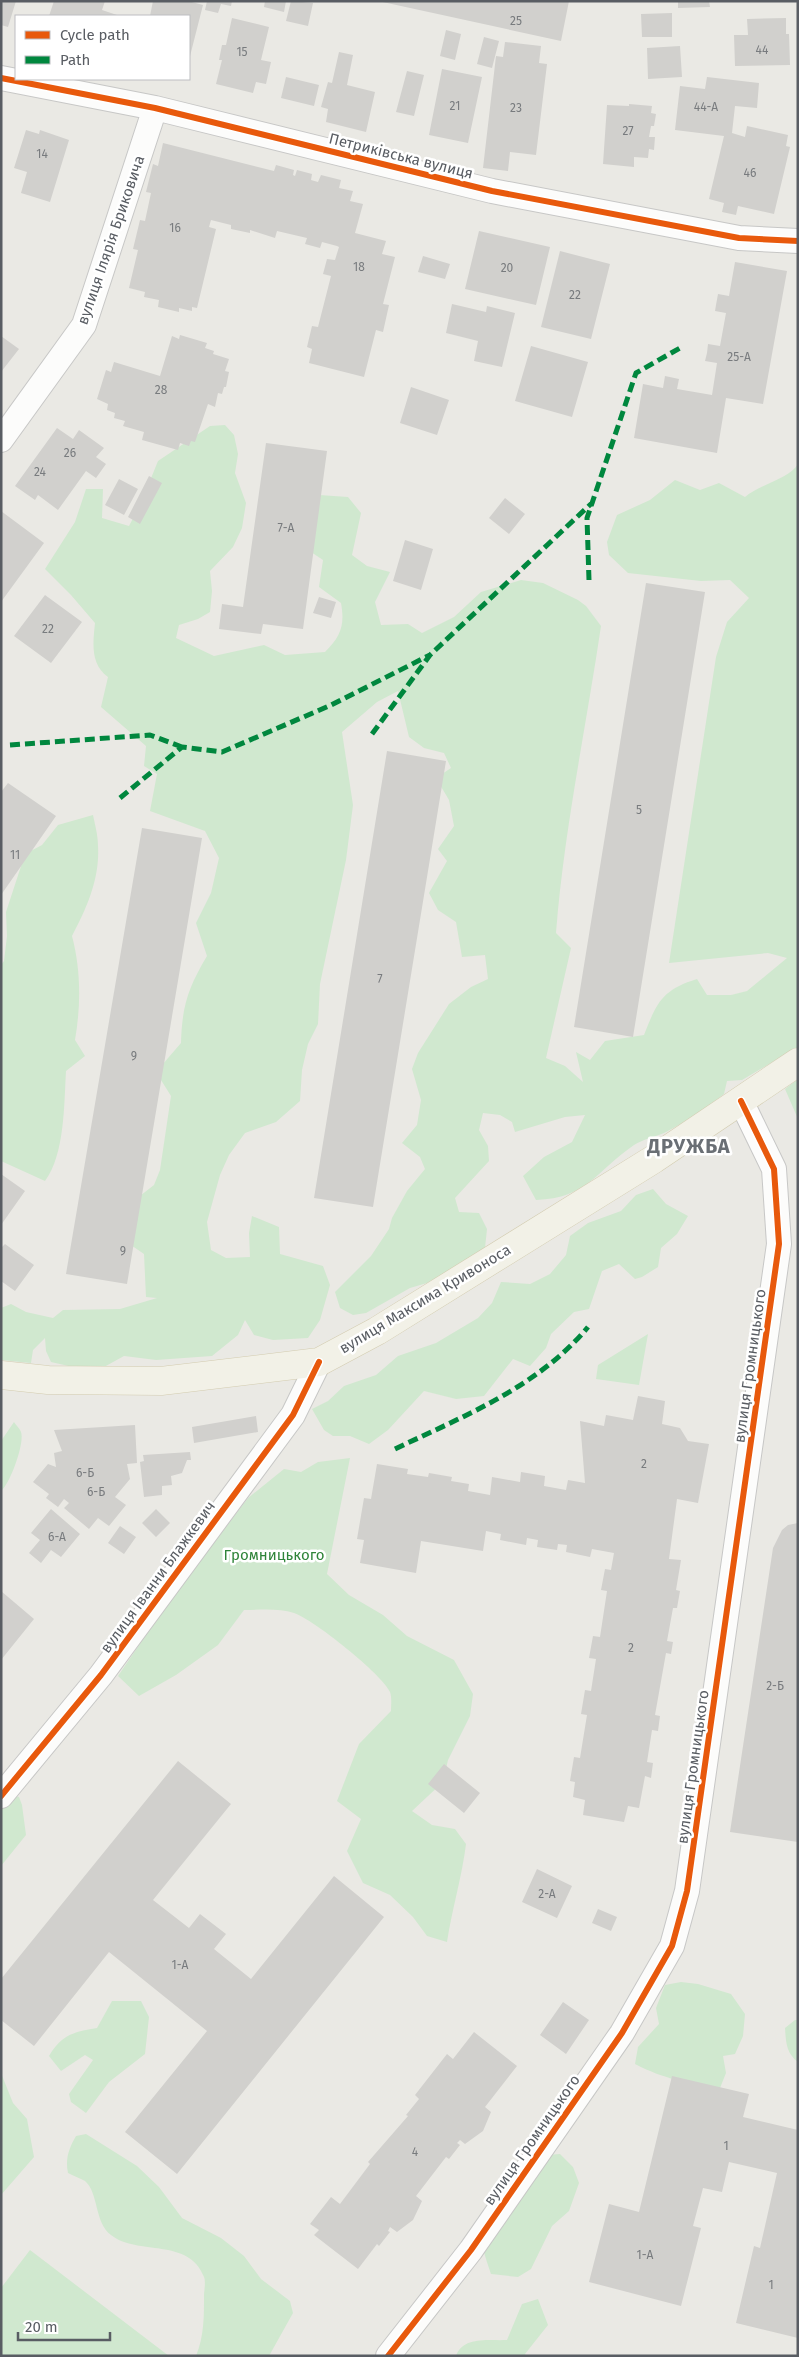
<svg xmlns="http://www.w3.org/2000/svg" width="799" height="2357" viewBox="0 0 799 2357" font-family="'Fira Sans',sans-serif">
<rect width="100%" height="100%" fill="#eae9e4"/>
<!-- green -->
<path fill="#d0e8cf" d="M225 425 234 435 238 454 235 473 246 503 242 528 233 547 210 571 212 591 210 612 198 619 179 625 176 638 214 656 264 645 285 655 325 652C341 636 345 625 341 603L319 587 323 560 290 538 305 494 348 497 361 513 352 555 367 566 390 572 375 602 381 625 408 624 422 633 454 617 481 592 521 580 543 583 578 600 586 606 601 626C586 728 564 830 556 933L571 948 546 1058 565 1066 583 1082 576 1052 590 1060 605 1041 644 1035C657 1002 662 990 697 979L707 995H731L747 991 787 958 768 953 669 963 716 657 727 622 749 598 730 580 701 581 628 573 609 555 607 542 617 515 650 500 675 480 700 490 719 483 745 497C760 484 789 479 798 464V1047L742 1080 727 1081 724 1094C706 1108 687 1121 666 1132 656 1137 643 1139 634 1145 596 1171 588 1198 536 1200L523 1176 544 1157 572 1142 585 1115 565 1117 515 1132 512 1122 500 1115 483 1113 479 1130 488 1146 489 1161 455 1198 459 1212 479 1213 487 1229 485 1248 473 1260 427 1283 410 1288 366 1313 353 1315 340 1308 335 1292 371 1256 389 1229 392 1218 407 1191 425 1169 420 1157 402 1143 417 1125 421 1100 412 1069 418 1053 449 1004 471 987 488 979 485 955 462 957 456 922 438 910 429 893 447 861 438 849 454 826 449 800 436 778 451 768 444 753 424 748 409 737 398 691 377 702 342 732 353 805 346 860 320 984 318 1024 308 1044 302 1070 300 1101 276 1122 245 1133 229 1155 220 1175 207 1222 211 1250 226 1258 250 1257 249 1233 252 1216 279 1227 280 1254 323 1266 330 1285 320 1320 308 1338 273 1340 254 1335 245 1320 238 1335 212 1356 156 1360 124 1356 104 1367H73L51 1362 46 1351 45 1338 33 1350 31 1363 1 1360V1308L11 1304 26 1312 53 1318 63 1310 120 1309 157 1298 146 1297 144 1254 125 1241 136 1199 154 1185 160 1170 171 1096 156 1072 181 1043C182 1006 188 988 207 956L196 923 211 893 219 858 205 831 150 811 157 774 144 766 146 746 101 707 108 677C90 664 93 643 95 623L71 595 45 569 75 522 86 489H103L102 518 129 526 141 503 158 461 210 426Z
M93 815C95 825 98 835 98 846 100 878 87 908 72 936 81 970 81 1005 75 1040L85 1056 66 1071C64 1104 65 1154 45 1181L1 1161V965L4 961 7 936 6 912 25 854 42 845 58 825Z
M798 1079V1119L785 1089Z
M653 1189 666 1204 688 1216 677 1234 661 1248 658 1267 642 1277 635 1279 619 1264 602 1271 589 1309 574 1312 551 1334 546 1348 530 1366 513 1359 484 1396 456 1399 424 1391 388 1430 369 1444 350 1436H333L324 1430 312 1409 328 1401 344 1386 376 1375 398 1356 436 1343 478 1318 492 1303 501 1282 530 1284 550 1274 566 1255 570 1236 588 1223 621 1211 636 1195Z
M648 1334 639 1385 596 1379 598 1365Z
M14 1422C16 1425 20 1429 21 1432 25 1443 10 1484 1 1491V1441Z
M350 1458 327 1574 349 1595 383 1615 407 1636 454 1660 473 1694 470 1716 448 1760 443 1782 412 1811 432 1825 455 1829 466 1844C462 1877 452 1909 447 1942L427 1936 413 1917 390 1895 363 1883 347 1851 361 1819 337 1801 359 1744 391 1711C391 1706 392 1697 390 1692 383 1675 313 1619 294 1613 279 1608 260 1610 244 1610L218 1645 176 1675 139 1696 118 1676 165 1607 248 1498 284 1469 301 1472 318 1462Z
M10 1794 19 1797 22 1805 26 1835 1 1866V1803Z
M681 1982 698 1984 731 1994 745 2014 743 2036 735 2054 723 2056 726 2073 720 2088C687 2083 664 2079 635 2064L638 2047 659 2024 656 2008 665 1985Z
M112 2001H141L149 2017 145 2054 109 2082 86 2113 71 2102 69 2094 93 2060 85 2055 61 2071 49 2056C62 2034 74 2032 97 2028Z
M795 2020H798V2062C786 2053 786 2042 785 2028Z
M1 2073 13 2103 27 2119 34 2157 1 2195Z
M86 2134 137 2166 159 2187 182 2218 221 2238 244 2256 261 2279 290 2301 293 2313 269 2356H196C204 2336 204 2317 204 2296 204 2291 206 2282 204 2277 189 2237 137 2256 111 2235 94 2222 99 2193 85 2181 80 2178 73 2176 68 2173 65 2159 69 2148 76 2136Z
M560 2154 573 2167 579 2183 569 2211 552 2226 531 2269 518 2277 491 2274C488 2265 485 2257 483 2248 478 2215 500 2162 537 2155 544 2154 552 2155 560 2154Z
M30 2250 169 2356H1V2288Z
M538 2299 548 2325 525 2354 526 2356H456C463 2336 489 2341 507 2340L522 2304Z"/>
<!-- building -->
<path fill="#d1d0cd" d="M1 1H16L8 27 1 25Z
M54 1H105L102 10 120 16H49Z
M153 1H188L203 5 189 60V16H150Z
M207 1H232L231 6 221 4 218 13 205 10Z
M265 1H286L284 12 264 7Z
M291 1 313 3 308 26 286 21Z
M378 1H569L561 41Z
M678 1H709L710 7 678 8Z
M672 13V37H642L641 14Z
M232 18 269 27 261 60 271 62 266 84 256 82 253 93 216 84 222 60H219L222 45H226Z
M786 18V34H789L790 65 735 66 734 35H748L747 19Z
M446 30 461 34 455 60 440 56Z
M484 37 499 41 492 68 477 64Z
M505 42 541 46 539 63 547 64 536 155 510 152 508 171 483 168 496 56 503 57Z
M680 46 682 77 648 79 647 48Z
M339 52 353 55 347 85 375 92 366 132 326 122 328 109 321 107 328 82 332 83Z
M442 69 482 77 468 143 429 135Z
M407 71 424 75 414 116 396 112Z
M286 77 319 85 314 106 281 98Z
M707 77 759 83 757 108 735 106 732 133 745 137 747 126 788 135 786 146 790 147 774 214 738 206 736 215 722 212 724 203 709 199 724 136 675 130 680 86 705 89Z
M629 104 652 106 651 113 656 114 654 126H651L649 137H655L654 150 649 149 648 158 634 157V167L603 164 607 105 629 106Z
M26 130 39 134 40 130 69 140 50 202 21 193 27 172 14 168Z
M163 143 274 171 276 165 294 170 293 175 295 176 297 170 312 174 311 180 318 182 321 175 341 180 339 188 353 191 350 201 363 204 355 233 386 241 382 254 395 257 383 304 389 305 383 332 376 330 364 377 309 363 312 349 307 347 312 326 318 327 331 276 323 274 327 259 335 260 339 247 337 246 322 242 320 248 305 244 307 238 277 231 275 238 250 230V233L231 229V225L211 220 209 227 216 229 197 308 192 307V311L179 308V312L158 307 159 300 144 297 145 292 129 288 138 250 133 249 140 220 145 221 151 193 146 192 153 164 158 166Z
M479 231 550 247 536 305 465 289Z
M560 251 610 264 591 339 541 327Z
M423 256 450 264 445 279 418 272Z
M735 262 787 271 763 404 726 398 717 453 634 438 643 384 663 388 665 376 679 379 677 389 712 395 717 363 705 361 707 353 708 344 720 346 726 313 715 311 716 305 718 294 729 296Z
M452 304 486 312 487 306 515 313 502 367 474 361 478 341 446 333Z
M180 335 207 343 205 348 214 351 213 354 229 359 225 371 229 372 226 387H224L222 394 218 393 215 407 208 404 195 442 191 441 189 446 180 443 178 450 142 440 144 432 123 426 125 421 114 418 115 413 107 410 108 404 97 399 106 370 111 372 114 362 160 376 172 336 179 339Z
M1 336 19 349 1 372Z
M531 346 588 362 572 417 515 401Z
M411 387 449 400 437 435 400 423Z
M57 428 73 439 79 430 104 448 96 457 106 464 96 478 86 471 58 510 38 495 35 500 15 486Z
M266 443 327 451 303 629 263 624 261 634 219 629 222 604 243 607Z
M149 476 162 483 140 524 128 517Z
M119 479 138 489 124 515 105 505Z
M505 498 525 514 509 534 489 518Z
M1 511 44 543 1 602Z
M405 540 433 549 421 590 393 581Z
M646 583 705 592 633 1037 574 1027Z
M45 595 82 622 51 663 14 636Z
M319 597 336 602 331 618 313 613Z
M387 751 446 761 373 1207 314 1198Z
M8 783 56 816 1 895V792Z
M142 828 202 838 127 1284 66 1274Z
M1 1174 25 1191 1 1225Z
M5 1244 34 1265 15 1291 1 1281V1248Z
M638 1396 665 1401 662 1424 680 1428 688 1441 709 1444 698 1503 677 1499 669 1559 681 1560 676 1590 680 1591 677 1608H673L667 1641 673 1642 671 1654 666 1653 655 1715 660 1716 658 1731 652 1730 647 1762 653 1763 651 1778 645 1776 639 1808 628 1806 624 1822 583 1815 585 1800 573 1797 575 1782 570 1781 574 1757 580 1758 587 1715 581 1714 585 1690 591 1691 596 1659 589 1658 593 1636 600 1637 607 1591 601 1590 605 1569 611 1570 614 1553 592 1549 590 1557 566 1552 567 1545 558 1544 557 1550 537 1547 538 1540 527 1538 526 1545 500 1540 501 1534 486 1531 483 1551 421 1541 416 1573 360 1563 364 1540 357 1539 364 1498 371 1499 377 1464 408 1469 407 1474 428 1477 429 1473 452 1477 451 1481 469 1484 468 1491 490 1495 492 1477 520 1482 521 1472 545 1476 544 1486 566 1490 568 1480 585 1483 580 1421 604 1426 606 1415 633 1420Z
M256 1416 258 1432 194 1443 192 1427Z
M135 1425 137 1463 127 1464 130 1479 115 1497 126 1505 109 1526 98 1518 89 1529 64 1508 69 1503 64 1499 58 1507 46 1498 49 1494 33 1482 48 1464 56 1467 54 1453 62 1451 54 1430Z
M190 1452 191 1460H187L182 1473 171 1476 172 1485 162 1486V1495L144 1497 140 1462 144 1461 143 1455Z
M51 1509 80 1534 61 1557 51 1550 41 1563 29 1553 40 1540 31 1533Z
M156 1509 170 1523 156 1537 142 1523Z
M798 1523V1842L730 1832 773 1548 782 1530 788 1525Z
M120 1526 136 1537 124 1554 108 1543Z
M1 1591 34 1619 1 1660Z
M178 1761 231 1804 153 1900 189 1928 200 1914 226 1934 214 1949 251 1979 334 1876 384 1917 177 2174 125 2132 207 2031 109 1952 34 2046 1 2020V1979Z
M444 1764 480 1793 464 1813 428 1784Z
M537 1869 572 1886 557 1918 522 1902Z
M598 1909 617 1917 611 1931 592 1923Z
M563 2002 589 2020 566 2054 540 2035Z
M474 2032 517 2066 485 2107 491 2112 483 2131 465 2144 460 2140 457 2143 460 2145 449 2159 446 2157 416 2196 422 2201 413 2220 397 2232 390 2227 388 2231 390 2232 379 2246 377 2244 358 2269 314 2235 319 2230 310 2224 331 2197 340 2204 370 2164 368 2162 408 2116 406 2115 419 2099 415 2095 447 2054 453 2059Z
M672 2076 749 2094 743 2117 798 2130V2338L736 2323 754 2246 760 2248 777 2173 729 2162 722 2192 703 2188 693 2226 701 2228 681 2306 589 2282 609 2204 639 2212Z"/>
<g fill="none" stroke-linecap="round" stroke-linejoin="round">
<!-- minor casing -->
<g stroke="#c7c7c6" stroke-width="26">
<path id="minor" d="M1 78 155 108 492 191 739 238 798 241
M1 440 84 325 155 108
M1 1796 101 1675 293 1415 319 1362
M388 2356 471 2250 622 2033 672 1946 687 1891 779 1244 774 1169 741 1101"/>
</g>
<!-- primary casing -->
<g stroke="#d3ccb0" stroke-width="29">
<path id="primary" d="M1 1375 48 1380 161 1381 319 1362 377 1331 654 1159 798 1062"/>
</g>
<!-- minor -->
<use href="#minor" stroke="#fcfcfb" stroke-width="24"/>
<!-- primary -->
<use href="#primary" stroke="#f2f1e7" stroke-width="28"/>
<!-- quiet -->
<path stroke="#00873e" stroke-width="5" stroke-dasharray="10 5" stroke-linecap="butt" d="M589 580 587 518 636 373 680 348
M372 734 430 655 593 502
M10 745 150 735 182 747
M120 798 182 747 222 752 329 706 430 655
M395 1449C464 1416 538 1387 588 1327"/>
<!-- cycleway casing -->
<g stroke="#fff" stroke-width="9">
<path id="cycleway" d="M1 78 155 108 492 191 739 238 798 241
M1 1796 101 1675 293 1415 319 1362
M388 2356 471 2250 622 2033 672 1946 687 1891 779 1244 774 1169 741 1101"/>
</g>
<!-- cycleway -->
<use href="#cycleway" stroke="#e8590c" stroke-width="6"/>
</g>
<g text-anchor="middle" stroke-width="5" stroke-linejoin="round" paint-order="stroke">
<!-- number labels -->
<g font-size="12" fill="#787b7e">
<text x="516" y="25">25</text>
<text x="762" y="54">44</text>
<text x="242" y="56">15</text>
<text x="455" y="110">21</text>
<text x="706" y="111">44-А</text>
<text x="516" y="112">23</text>
<text x="628" y="135">27</text>
<text x="42" y="158">14</text>
<text x="750" y="177">46</text>
<text x="175" y="232">16</text>
<text x="359" y="271">18</text>
<text x="507" y="272">20</text>
<text x="575" y="299">22</text>
<text x="739" y="361">25-А</text>
<text x="161" y="394">28</text>
<text x="70" y="457">26</text>
<text x="40" y="476">24</text>
<text x="286" y="532">7-А</text>
<text x="48" y="633">22</text>
<text x="639" y="814">5</text>
<text x="15" y="859">11</text>
<text x="380" y="983">7</text>
<text x="134" y="1060">9</text>
<text x="123" y="1255">9</text>
<text x="644" y="1468">2</text>
<text x="85" y="1477">6-Б</text>
<text x="96" y="1496">6-Б</text>
<text x="57" y="1541">6-А</text>
<text x="631" y="1652">2</text>
<text x="775" y="1690">2-Б</text>
<text x="547" y="1898">2-А</text>
<text x="180" y="1969">1-А</text>
<text x="726" y="2150">1</text>
<text x="415" y="2156">4</text>
<text x="645" y="2259">1-А</text>
<text x="771" y="2289">1</text>
</g>
<!-- street labels -->
<g font-size="15" fill="#595d63" stroke="#fff">
<text transform="translate(401 156) rotate(14)" y="5">Петриківська вулиця</text>
<text transform="translate(111 240) rotate(-71)" y="5">вулиця Ілярія Бриковича</text>
<text transform="translate(425 1299) rotate(-31)" y="5">вулиця Максима Кривоноса</text>
<text transform="translate(750 1366) rotate(-82)" y="5">вулиця Громницького</text>
<text transform="translate(158 1577) rotate(-54)" y="5">вулиця Іванни Блажкевич</text>
<text transform="translate(693 1767) rotate(-82)" y="5">вулиця Громницького</text>
<text transform="translate(532 2140) rotate(-55)" y="5">вулиця Громницького</text>
</g>
<!-- park labels -->
<g font-size="15" fill="#2f8439" stroke="#fff">
<text x="274" y="1560">Громницького</text>
</g>
<!-- district labels -->
<g font-size="20" font-weight="bold" letter-spacing="1" fill="#6a6f75" stroke="#fff">
<text x="689" y="1153">ДРУЖБА</text>
</g>
</g>
<!-- border -->
<rect width="799" height="2357" fill="none" stroke="#595d63" stroke-width="5"/>
<!-- legend -->
<rect x="15" y="15" width="175" height="65" fill="#ffffff" stroke="#bdbec1"/>
<rect x="25" y="31" width="25" height="8" fill="#e8590c" stroke="#bdbec1"/>
<text x="60" y="40" font-size="15" fill="#595d63">Cycle path</text>
<rect x="25" y="56" width="25" height="8" fill="#00873e" stroke="#bdbec1"/>
<text x="60" y="65" font-size="15" fill="#595d63">Path</text>
<!-- scale -->
<path d="M18 2332v8h92v-8" fill="none" stroke="#595d63" stroke-width="2.5"/>
<text x="25" y="2332" font-size="15" fill="#595d63" stroke="#ffffff" stroke-width="4" paint-order="stroke">20 m</text>
</svg>
